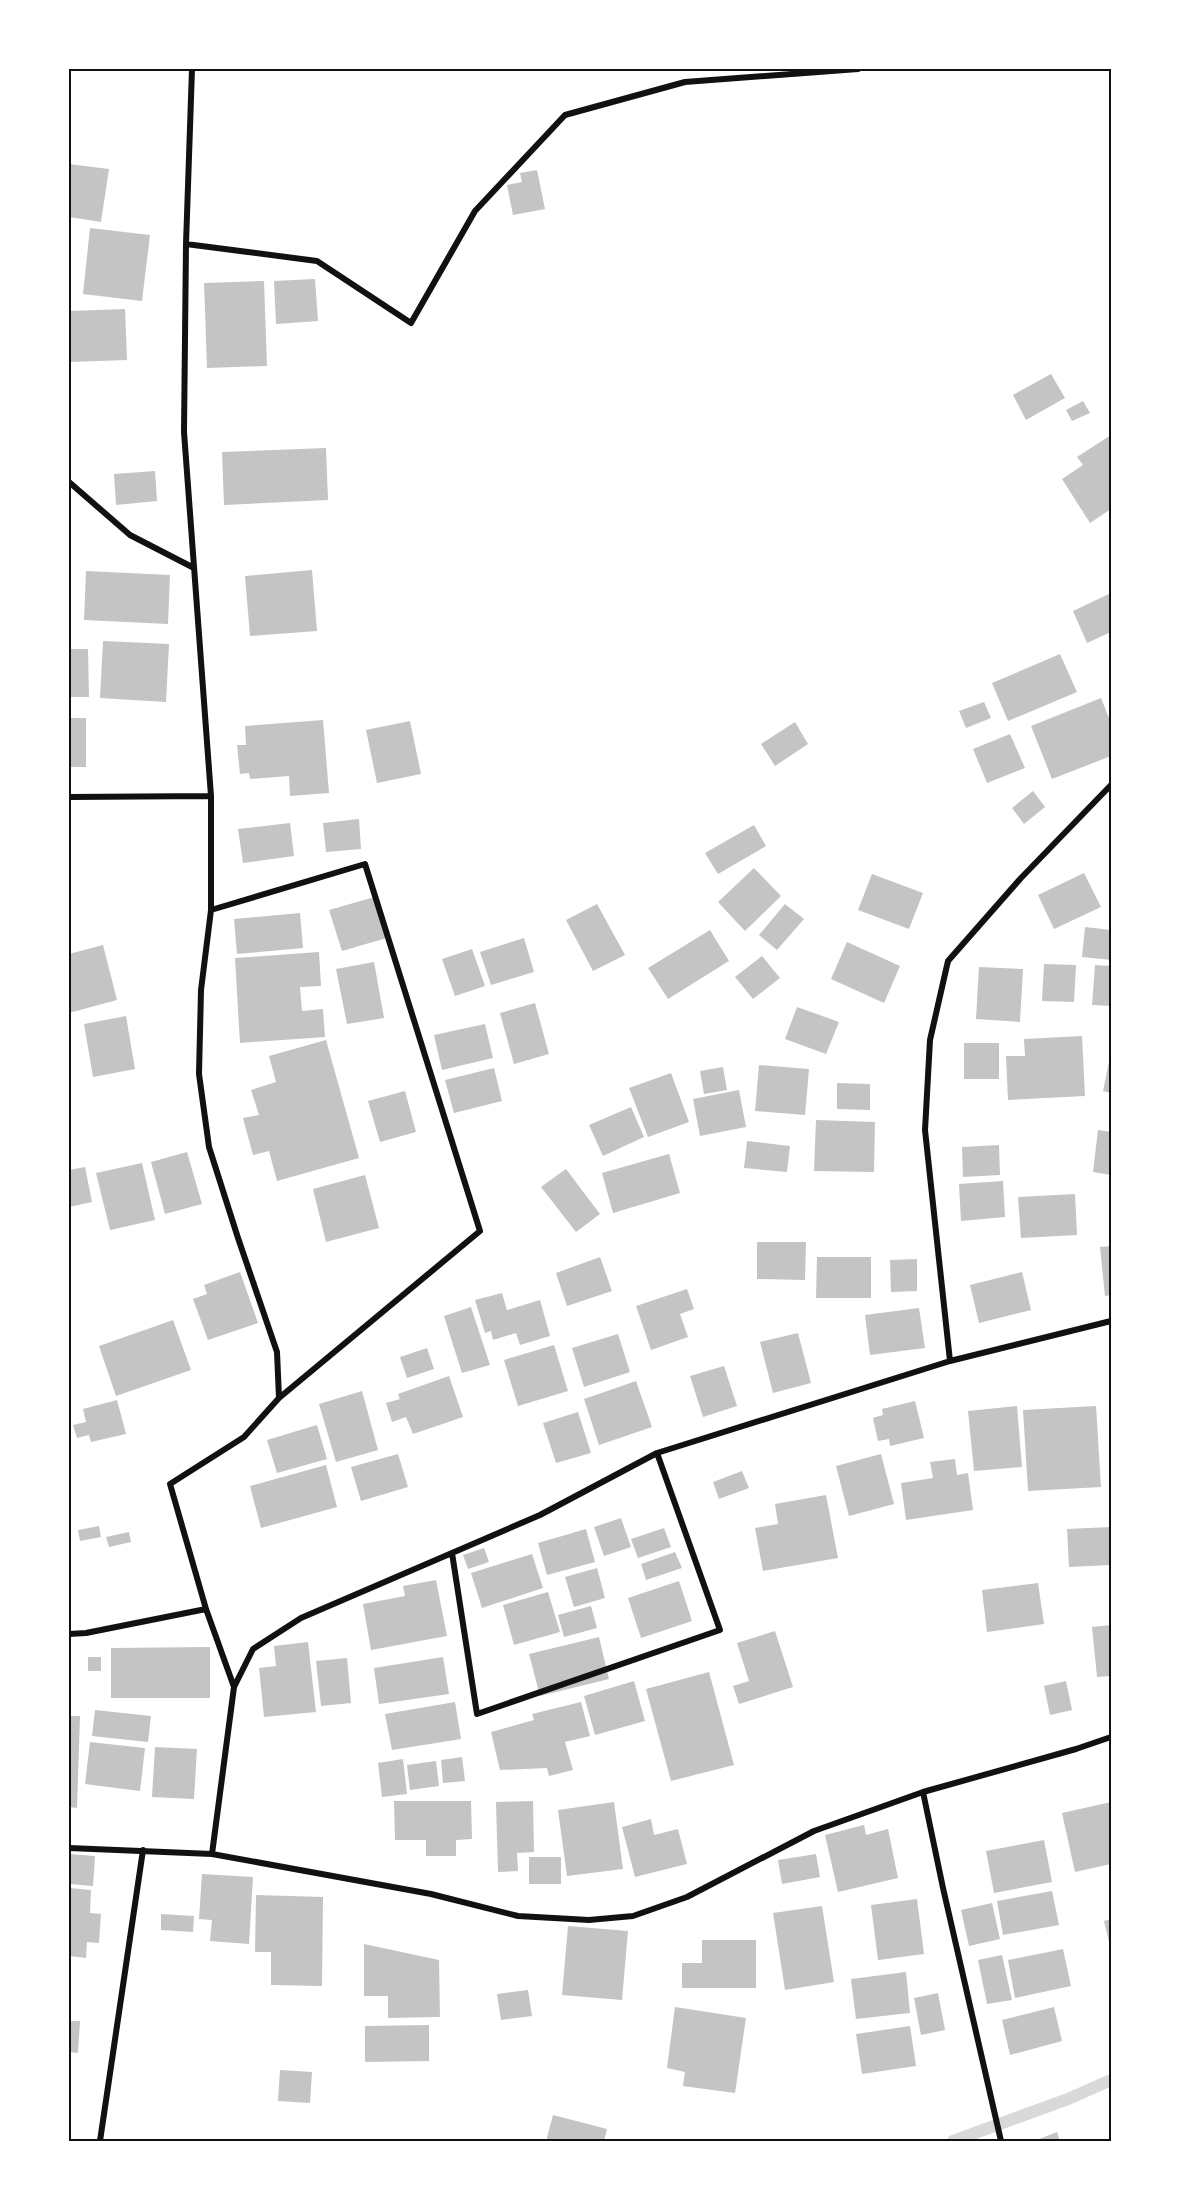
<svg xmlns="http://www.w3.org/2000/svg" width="1180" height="2210" viewBox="0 0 1180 2210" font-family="'Noto Sans',sans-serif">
<rect width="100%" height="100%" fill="#fff"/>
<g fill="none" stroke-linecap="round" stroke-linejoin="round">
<!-- stream -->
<path stroke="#d9d9d9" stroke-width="12" d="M953 2141 1068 2099 1111 2080"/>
</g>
<!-- building -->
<path fill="#c4c4c4" d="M69 164 109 169 101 222 69 217Z
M537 170 545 209 513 215 507 185 522 182 520 173Z
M90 228 150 235 142 301 83 294Z
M315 279 318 321 276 324 274 281Z
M264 281 267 366 207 368 204 283Z
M125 309 127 360 69 362V311Z
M1051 374 1065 398 1026 420 1013 395Z
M1083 401 1090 413 1072 421 1066 410Z
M1111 435V509L1090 523 1062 479 1083 465 1077 457Z
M326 448 328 500 224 505 222 452Z
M155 471 157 501 116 505 114 474Z
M312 570 317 631 250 636 245 576Z
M86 571 170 575 168 624 84 620Z
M1111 593V632L1087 643 1073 611Z
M103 641 169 644 166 702 100 698Z
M69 649H88L89 697H69Z
M1060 654 1077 692 1008 721 992 683Z
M1101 698 1111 723V756L1052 779 1031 726Z
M984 702 991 718 966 728 959 711Z
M69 718H86V767H69Z
M323 720 329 793 290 796 289 776 250 779 249 773 240 774 237 745H246L245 726Z
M410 721 421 774 377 783 366 730Z
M795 722 808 744 775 766 761 744Z
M1010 734 1025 768 987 783 973 749Z
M1033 791 1045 807 1024 824 1012 808Z
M359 819 361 849 326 852 323 823Z
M290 823 294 856 243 863 238 829Z
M754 825 766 846 718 874 705 853Z
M754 868 781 896 745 931 718 902Z
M1084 873 1101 907 1054 929 1038 895Z
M872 874 923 893 909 929 858 910Z
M378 896 390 937 342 951 329 910Z
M597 904 625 955 593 971 566 920Z
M785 904 804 919 777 950 759 935Z
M300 913 303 948 237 954 234 919Z
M1085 927 1111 930V960L1082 957Z
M710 930 729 961 668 999 648 968Z
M524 938 534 972 491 985 480 952Z
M847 942 900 966 884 1003 831 979Z
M103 945 117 1000 69 1013V954Z
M472 949 485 986 455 996 442 959Z
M319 952 321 986 300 987 302 1011 323 1009 325 1037 240 1043 235 958Z
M762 956 780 978 753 999 735 977Z
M374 962 384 1018 347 1024 336 969Z
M1044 964 1076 965 1074 1002 1042 1001Z
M1095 965 1111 966V1006L1092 1005Z
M979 967 1023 969 1020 1022 976 1019Z
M535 1003 549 1054 514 1064 500 1013Z
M797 1007 839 1022 826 1054 785 1039Z
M126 1016 135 1069 93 1077 84 1024Z
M485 1024 493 1058 442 1070 434 1035Z
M1082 1036 1085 1096 1008 1100 1006 1056H1025L1024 1039Z
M326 1040 359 1158 277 1181 269 1151 253 1155 243 1118 259 1115 251 1090 276 1082 269 1056Z
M964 1043H999V1079H964Z
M1110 1057H1111V1093L1103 1091Z
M759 1065 809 1069 805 1115 755 1111Z
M723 1067 727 1090 704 1094 700 1071Z
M494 1068 502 1101 454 1113 445 1080Z
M671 1073 689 1122 648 1137 629 1088Z
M837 1083 870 1084V1110L837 1109Z
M739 1090 746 1127 700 1136 693 1099Z
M405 1091 416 1132 380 1142 368 1101Z
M631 1107 644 1137 603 1156 589 1125Z
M816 1120 875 1122 874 1172 814 1171Z
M1098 1130 1111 1132V1175L1093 1172Z
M747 1141 790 1146 787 1172 744 1168Z
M999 1145 1000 1175 963 1177 962 1147Z
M187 1152 202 1204 165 1214 151 1162Z
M669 1154 680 1193 613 1213 602 1173Z
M142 1163 155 1220 110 1230 96 1173Z
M85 1167 92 1202 69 1207V1170Z
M566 1169 600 1214 576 1232 541 1187Z
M365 1175 379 1228 326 1242 313 1189Z
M1003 1181 1005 1217 961 1221 959 1184Z
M1075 1194 1077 1235 1021 1238 1018 1197Z
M757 1242H806L805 1280 757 1279Z
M1111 1246V1295L1105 1296 1100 1247Z
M600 1257 612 1291 567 1306 556 1273Z
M817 1257H871V1298H816Z
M917 1259V1291L891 1292 890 1260Z
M240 1272 258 1323 208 1340 193 1299 207 1294 204 1285Z
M1022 1272 1031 1310 979 1323 970 1285Z
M687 1289 694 1309 680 1314 688 1337 651 1350 636 1306Z
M502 1293 507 1310 540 1300 550 1336 520 1345 516 1333 493 1340 491 1331 485 1333 475 1300Z
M471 1307 490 1365 462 1373 444 1316Z
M919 1308 925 1348 870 1355 865 1315Z
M173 1320 191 1370 116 1396 99 1346Z
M798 1333 811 1383 773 1393 760 1342Z
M618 1334 630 1372 584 1387 572 1348Z
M554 1345 568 1391 518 1406 504 1360Z
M427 1348 434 1369 407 1378 400 1357Z
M724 1366 737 1406 703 1417 690 1376Z
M449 1376 463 1417 413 1434 406 1417 392 1422 386 1403 400 1399 398 1394Z
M636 1381 652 1427 599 1445 584 1399Z
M362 1391 378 1450 336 1462 319 1404Z
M117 1400 126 1434 91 1442 89 1435 77 1438 73 1425 86 1422 83 1409Z
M915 1401 924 1438 890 1446 889 1439 878 1441 873 1418 883 1415 882 1409Z
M1017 1406 1022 1467 974 1471 968 1411Z
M1096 1406 1101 1487 1028 1491 1023 1410Z
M578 1412 591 1453 556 1463 543 1423Z
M317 1425 327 1459 277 1473 267 1440Z
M398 1454 408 1487 361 1501 351 1467Z
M881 1454 894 1504 849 1516 836 1466Z
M955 1459 957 1475 968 1473 973 1510 906 1520 901 1483 933 1478 930 1462Z
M326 1465 337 1507 261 1528 250 1486Z
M742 1471 749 1488 719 1499 713 1482Z
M826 1495 838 1558 763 1571 755 1528 778 1524 775 1504Z
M621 1518 631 1547 604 1556 594 1527Z
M99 1526 101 1537 80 1541 78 1530Z
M1111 1527V1565L1069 1567 1067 1529Z
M664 1528 671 1547 638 1558 631 1539Z
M586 1529 595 1562 547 1575 538 1543Z
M129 1532 131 1542 109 1547 106 1537Z
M484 1548 489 1562 468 1569 463 1555Z
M675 1552 682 1568 646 1580 641 1564Z
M532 1554 543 1588 482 1608 471 1573Z
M597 1568 605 1598 574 1607 565 1577Z
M436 1580 447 1636 371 1650 363 1604 405 1596 403 1586Z
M679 1581 692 1621 641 1638 628 1598Z
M1038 1583 1044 1624 987 1632 982 1590Z
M548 1592 560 1632 514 1645 503 1605Z
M591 1606 597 1628 564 1637 558 1615Z
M1111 1625V1676L1097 1677 1092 1627Z
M775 1631 793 1687 739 1704 733 1686 749 1681 737 1643Z
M599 1637 609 1679 540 1696 529 1654Z
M308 1642 316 1712 264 1717 259 1668 276 1666 274 1646Z
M210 1647V1698H111V1648Z
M88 1657H101V1671H88Z
M443 1657 449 1694 379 1704 374 1668Z
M347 1658 351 1703 321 1706 316 1661Z
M709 1672 734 1765 671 1781 646 1689Z
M634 1681 645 1721 595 1735 584 1696Z
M1066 1681 1072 1710 1050 1715 1044 1686Z
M455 1702 461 1739 392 1750 385 1714Z
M581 1702 590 1736 565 1742 573 1770 549 1776 547 1768 500 1770 491 1732 534 1720 532 1714Z
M95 1710 151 1716 148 1742 92 1736Z
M69 1716H80L77 1808 69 1807Z
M90 1742 145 1748 140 1791 85 1784Z
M155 1747 197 1749 194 1799 152 1797Z
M462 1757 465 1781 443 1783 441 1760Z
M403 1759 407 1794 382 1797 378 1763Z
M436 1761 439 1786 410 1790 407 1765Z
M394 1801H471L472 1839 456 1840V1856H426V1840H395Z
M533 1801 534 1852 517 1853 518 1871 498 1872 496 1802Z
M614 1802 623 1869 567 1876 558 1810Z
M1111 1802V1864L1075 1872 1062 1813Z
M651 1819 654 1835 678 1829 687 1864 635 1877 622 1827Z
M864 1825 866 1835 888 1829 898 1878 838 1892 825 1835Z
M1044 1840 1052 1882 994 1893 986 1851Z
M69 1854 95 1856 93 1886 69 1884Z
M816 1854 820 1877 782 1884 778 1860Z
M529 1857H561V1884H529Z
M202 1874 253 1877 249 1944 210 1941 212 1920 199 1919Z
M69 1888 91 1890 90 1913 101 1914 99 1943 87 1942 86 1958 69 1956Z
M1052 1891 1059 1925 1003 1935 997 1901Z
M256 1895 323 1897 322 1986 271 1985V1952H255Z
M917 1899 924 1954 878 1960 871 1905Z
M992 1903 1000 1939 969 1946 961 1910Z
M822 1906 834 1982 785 1990 773 1913Z
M161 1914 194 1916 193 1932 161 1930Z
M1111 1919V1946H1110L1104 1921Z
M568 1926 628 1931 622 2000 562 1995Z
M702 1940H756V1988H682V1963H702Z
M364 1944 439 1960 440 2017 388 2018V1996H364Z
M1063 1949 1071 1986 1015 1998 1008 1960Z
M1002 1955 1012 2000 987 2004 978 1960Z
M906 1972 910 2013 856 2019 851 1979Z
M528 1990 532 2016 501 2020 497 1994Z
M938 1993 945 2030 921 2035 914 1998Z
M675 2007 746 2018 735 2093 683 2086 685 2072 667 2068Z
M1054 2007 1062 2041 1010 2055 1002 2020Z
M69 2021H80L78 2053 69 2052Z
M429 2025V2061L365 2062V2026Z
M910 2026 916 2066 862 2074 856 2034Z
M280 2070 312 2072 310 2103 278 2101Z
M553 2115 607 2129 604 2141H546Z
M1057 2132 1060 2141H1034Z"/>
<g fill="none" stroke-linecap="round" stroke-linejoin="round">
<!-- minor -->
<path stroke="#111" stroke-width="6" d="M192 69 186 244 184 432 211 796V910L201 990 199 1074 209 1147 238 1238 277 1352 279 1398 244 1437 170 1484 206 1609 234 1687
M186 244 317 261 411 323 475 211 565 115 685 82 858 69
M69 482 130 535 194 568
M69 797 211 796
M211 910 365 864 480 1231 279 1398
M950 1361 925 1130 930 1040 948 961 1021 878 1111 785
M452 1553 477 1714 720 1630 657 1453
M69 1634 86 1633 206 1609
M923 1792 1076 1749 1111 1737
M69 1848 212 1854 431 1894 518 1916 589 1920 633 1916 687 1897 814 1831 923 1792 943 1888 1001 2141
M212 1854 234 1687 253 1649 301 1618 540 1515 657 1453 950 1361 1111 1321
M100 2141 143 1850"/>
</g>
<!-- border -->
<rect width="1180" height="2210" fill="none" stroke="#ffffff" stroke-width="141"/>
<rect x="70" y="70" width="1040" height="2070" fill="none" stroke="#111" stroke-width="2"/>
</svg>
